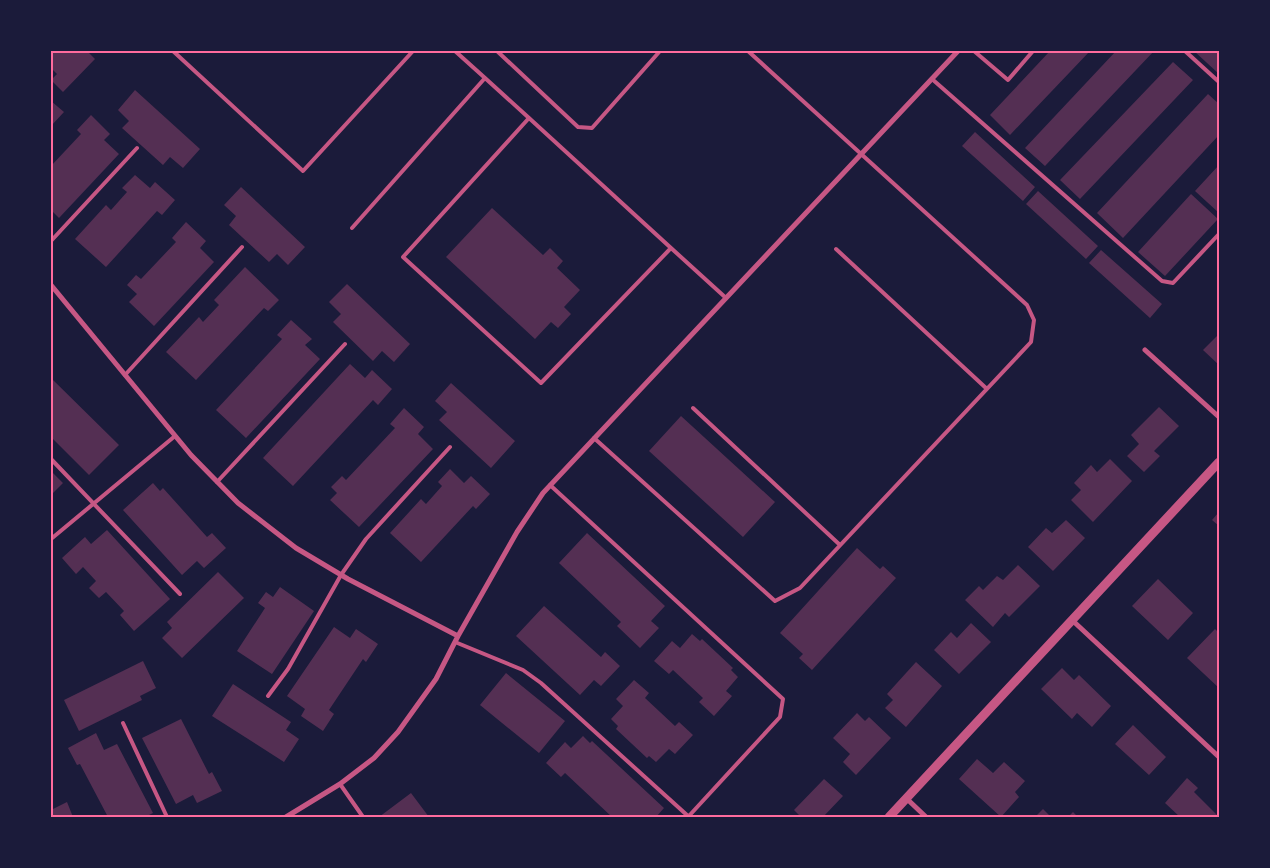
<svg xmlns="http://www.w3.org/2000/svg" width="1270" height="868" viewBox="0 0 1270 868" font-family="Cabin,sans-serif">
<rect width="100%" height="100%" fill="#1b1b3a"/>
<!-- building -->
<path fill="#542f53" d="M51 51H87L95 59 63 92 51 80 57 74 51 68Z
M1050 51H1090L1010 135 990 115Z
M1116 51H1154L1045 166 1025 148Z
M1194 51H1219V74Z
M1173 62 1193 80 1080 199 1060 180Z
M135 90 200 149 183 168 170 157 163 165 122 128 129 121 118 110Z
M1208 94 1219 104V135L1123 238 1097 213Z
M51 101 64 112 51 126Z
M91 115 110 134 104 140 119 154 59 218 51 210V166L81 134 77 130Z
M975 132 1035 187 1023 201 962 146Z
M1219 165V213L1195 191Z
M135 175 150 188 155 182 175 200 162 215 157 211 106 267 75 239 106 205 111 210 127 192 122 188Z
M241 187 305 247 288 265 277 254 269 262 229 225 236 216 224 205Z
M1038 191 1098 246 1086 259 1026 204Z
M1191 194 1218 219 1165 276 1138 252Z
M492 208 543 255 550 248 563 261 557 268 580 290 564 307 571 314 558 328 551 322 535 339 446 257Z
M186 222 206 241 200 248 214 262 154 326 129 302 137 294 127 285 136 275 141 279 176 242 172 238Z
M1101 250 1162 304 1150 318 1089 263Z
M245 267 279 300 268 311 264 308 196 380 166 352 199 317 203 322 219 305 214 300Z
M347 284 410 344 394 362 382 351 373 361 333 322 341 314 329 302Z
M291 320 312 339 305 345 320 359 246 438 216 410 282 339 277 335Z
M1219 334V365L1203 350Z
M350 364 365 378 372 370 392 389 378 405 373 400 293 486 263 458Z
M51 378 119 445 89 475 51 437Z
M451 383 515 441 491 468 439 420 447 412 435 401Z
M1159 407 1179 426 1154 451 1160 456 1144 472 1127 456 1139 444 1131 435Z
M404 408 424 427 418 434 433 449 359 527 330 500 337 493 331 487 342 476 346 480 395 428 390 424Z
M681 416 775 502 743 537 649 451Z
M1110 459 1132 481 1093 522 1071 500 1081 490 1074 483 1091 465 1097 472Z
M450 469 464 483 471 476 490 494 476 509 473 506 421 562 390 533 421 499 426 504 442 486 438 482Z
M51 471 63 483 51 495Z
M153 483 160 491 163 488 207 537 212 533 226 548 204 568 197 561 182 575 123 510Z
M1219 512V526L1212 520Z
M1066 520 1085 538 1053 571 1028 547 1046 528 1052 533Z
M107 530 170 599 134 631 120 615 124 611 106 592 99 598 89 588 96 581 83 567 76 574 62 558 85 537 91 544Z
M587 533 665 606 651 621 659 628 640 648 617 626 621 622 559 563Z
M857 548 880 569 883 566 896 578 812 670 799 658 803 654 780 633Z
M1018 565 1040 586 1009 617 1005 613 993 627 965 600 979 586 983 590 997 576 1003 580Z
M218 572 244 598 182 658 162 638 172 628 167 622Z
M1158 579 1193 613 1168 640 1132 606Z
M280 587 314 611 272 674 237 651 265 608 258 603 266 592 273 597Z
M544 606 601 657 605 652 620 666 601 686 594 680 580 695 516 636Z
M971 623 991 642 959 674 934 650 951 632 957 638Z
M334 627 350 638 356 629 378 644 366 662 363 659 329 710 334 714 323 731 301 716 305 709 287 696Z
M1215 629 1219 633V688L1187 658Z
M692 634 700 641 702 639 733 668 731 670 738 677 726 691 732 696 714 716 699 702 703 698 673 670 669 674 654 661 672 641 680 648Z
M143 661 156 688 140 696 142 700 79 731 64 700Z
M916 662 942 686 906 727 885 708 893 700 887 694Z
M1062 668 1074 680 1079 675 1111 706 1092 727 1077 713 1072 719 1041 689Z
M506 673 565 721 539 753 480 705Z
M634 680 649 693 645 698 675 726 679 722 693 735 675 754 669 749 656 762 649 756 647 758 616 729 618 726 611 719 623 706 616 699Z
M233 684 291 722 286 730 299 739 284 762 212 716Z
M857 713 865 721 869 717 891 738 856 775 843 762 850 754 833 738Z
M181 719 209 774 212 772 222 791 197 803 193 795 176 804 142 738Z
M1133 725 1166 757 1149 775 1115 744Z
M96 733 104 750 117 744 153 813 145 817H108L80 764 77 765 68 748Z
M583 736 590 743 592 741 664 808 656 817H612L565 773 561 777 546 763 565 742 571 748Z
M977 759 993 773 1004 762 1025 781 1015 792 1019 797 1001 817 959 779Z
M1187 778 1198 788 1194 792 1219 817H1180L1165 803Z
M824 779 843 796 823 817H801L794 810Z
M411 793 429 817H379Z
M67 802 73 817H51V810Z
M1043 809 1051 817H1035Z
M1073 812 1078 817H1068Z"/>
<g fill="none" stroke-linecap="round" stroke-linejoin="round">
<!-- service -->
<path stroke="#c65784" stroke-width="4" d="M173 51 303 171 413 51
M497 51 578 127 592 128 660 51
M974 51 1008 80 1033 51
M1185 51 1219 82
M485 78 529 118 403 257 541 383 671 248 726 298
M932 79 1162 281 1173 283 1219 234
M529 118 671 248
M352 228 485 78 455 51
M51 241 137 148
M836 249 987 389
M125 375 242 247
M693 408 840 545
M594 438 775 601 800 588 1031 342 1034 320 1027 305 748 51
M51 459 180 594
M217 482 345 344
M550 485 783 699 780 717 688 817
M51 539 175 436
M455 642 523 670 541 683 688 816
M268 696 288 669 341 575 366 539 450 447
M123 723 167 817
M340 784 363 817"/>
<!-- minor -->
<path stroke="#c65784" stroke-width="5" d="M51 285 191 455 238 503 296 548 348 579 458 636
M1145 350 1219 417
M1072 620 1219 757
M906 798 926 817
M286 817 340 784 374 758 398 732 436 679 458 636 517 532 543 493 958 51"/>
<!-- tertiary -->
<path stroke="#c65784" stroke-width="9" d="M889 817 1219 462"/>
</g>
<!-- border -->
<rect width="1270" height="868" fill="none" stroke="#1b1b3a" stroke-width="105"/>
<rect x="52" y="52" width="1166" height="764" fill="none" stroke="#ff6b9d" stroke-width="2"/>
</svg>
